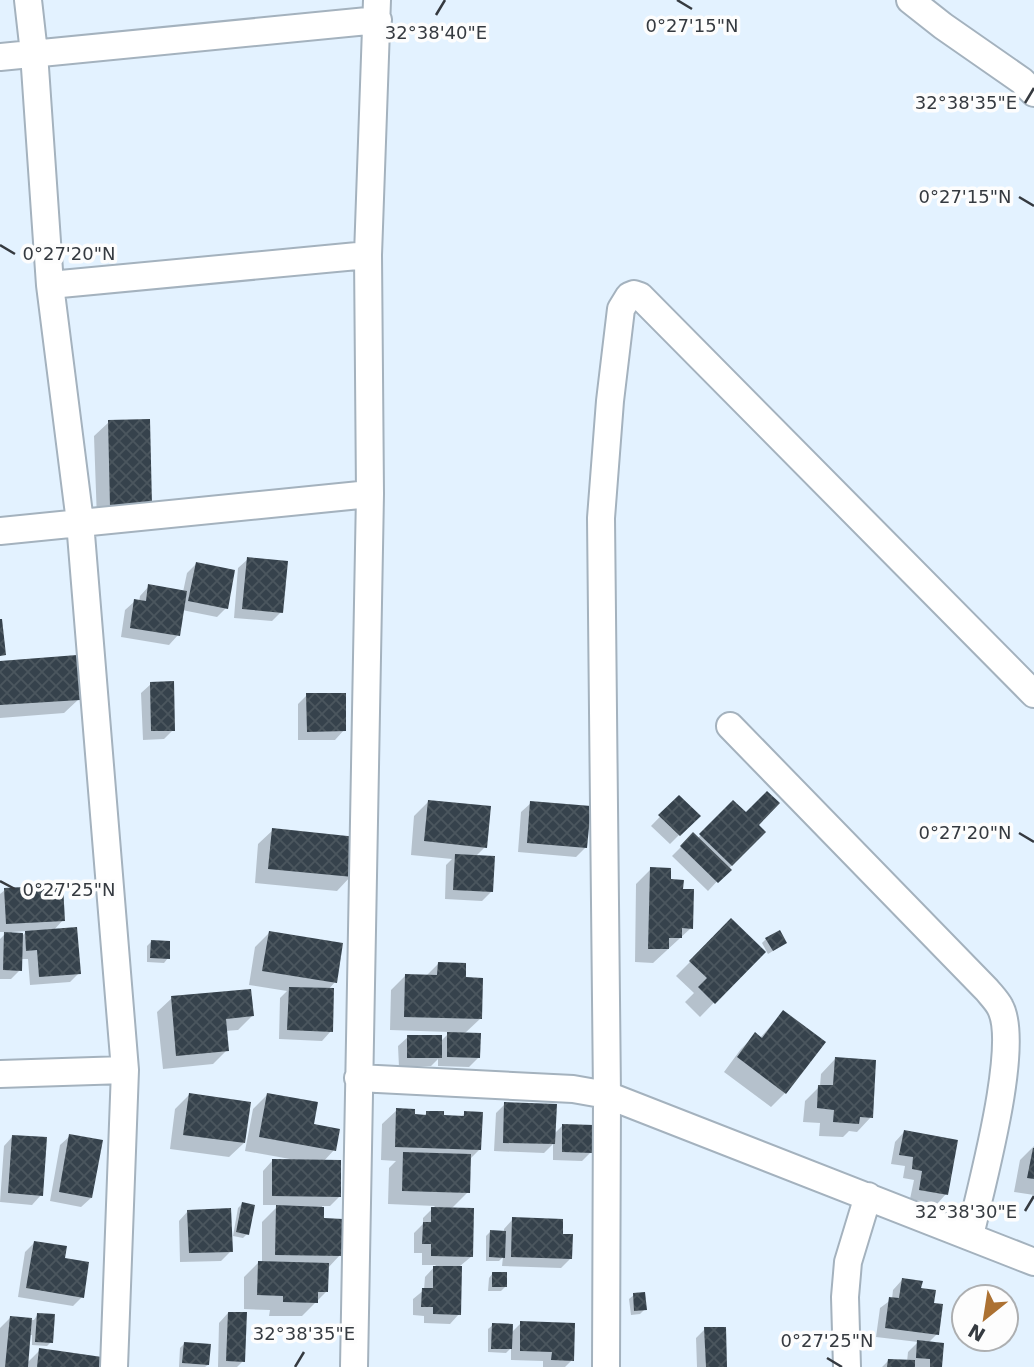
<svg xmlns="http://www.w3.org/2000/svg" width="1034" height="1367" viewBox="0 0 1034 1367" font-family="'DejaVu Sans',sans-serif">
<defs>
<pattern id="building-cross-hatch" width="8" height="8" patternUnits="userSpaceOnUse" patternTransform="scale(1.75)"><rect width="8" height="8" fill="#36424c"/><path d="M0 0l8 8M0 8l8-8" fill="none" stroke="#4b565e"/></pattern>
</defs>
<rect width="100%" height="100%" fill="#e3f2ff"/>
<!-- shadow -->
<path fill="#0003" fill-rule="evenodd" d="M109 422 150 505 97 520 94 436Z
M248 559 281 612 272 621 234 618 238 568Z
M196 564 226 608 217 617 182 610 178 635 169 645 121 637 125 610 135 601 139 602 140 596 149 586 183 592 187 573Z
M0 662 79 699 64 713 0 718Z
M151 684 173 730 164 739 143 740 141 693Z
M307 695 344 730 335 740H298V704Z
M679 797 698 816 670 844 651 826Z
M428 802 485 847 475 857 491 892 482 901 445 899 446 865 452 859 411 855 414 816Z
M531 803 586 847 576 857 518 852 521 812Z
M733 803 763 832 708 891 672 856 693 835 697 839Z
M273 830 351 876 337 891 255 883 258 844Z
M651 869 682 890 691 928 653 963 635 962 636 884Z
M5 890 63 920 53 931 79 973 70 982 30 985 28 959H21L20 970 11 979H0V939L7 932H0V894ZM27 931 23 935H12V932Z
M731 921 763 952 700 1017 685 1002 694 993 676 976Z
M269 933 335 982 328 990 331 1031 322 1041 279 1039 280 998 287 991 249 985 255 947Z
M766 939 781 946 768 954 762 943Z
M151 942 168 958 164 963 147 962V946Z
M438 964 464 979 481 1018 464 1034 479 1057 469 1067 438 1066V1059L431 1066 399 1067 398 1046 408 1037 440 1042 450 1032 390 1030 391 990 405 976H426Z
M172 998 252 1016 238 1030 225 1031 227 1050 213 1064 163 1069 157 1012Z
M783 1012 785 1093 771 1107 724 1072 741 1049 755 1035 760 1038Z
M835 1059 871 1117 857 1132 849 1131 843 1137 819 1136 820 1123 803 1122 805 1101 820 1086 821 1074Z
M189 1095 244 1143 229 1157 170 1149 175 1109Z
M267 1095 312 1125 334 1150 323 1162 340 1196 330 1206H322V1220L340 1255 327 1269 326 1292 302 1316H269L270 1310 244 1309V1277L258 1263H262V1222L279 1205H263V1171L272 1161 290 1159 245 1151 253 1109Z
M505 1104 554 1134 563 1125 591 1152 582 1161 553 1160V1144L544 1153 494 1151 496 1113Z
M397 1110 413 1116H423L427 1113 442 1117 460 1118 465 1113 480 1149 469 1160 468 1192 451 1209 472 1256 460 1266 459 1314 450 1324 424 1323V1316L413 1315V1299L424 1290 425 1277 436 1265H422V1253H414V1233L423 1224V1218L435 1206 388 1204 389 1168 396 1161 381 1160 382 1124Z
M904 1132 946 1194 937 1204 910 1199 914 1180 903 1178 905 1166 891 1164 895 1142Z
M13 1136 41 1195 32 1205 0 1202 4 1146Z
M70 1136 91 1198 81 1207 50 1201 60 1145Z
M1034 1146V1195L1014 1192 1020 1160Z
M242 1204 247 1234 243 1238 233 1236 238 1208Z
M188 1211 231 1251 221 1261 180 1262 179 1221Z
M513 1219 561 1236 570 1259 561 1268 502 1266 503 1257 499 1261H486V1236L490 1232H504V1229Z
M34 1243 63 1259 82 1297 73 1306 18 1297 25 1252Z
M493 1273 505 1287 501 1291H488L489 1278Z
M902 1280 919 1289 932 1305 937 1334 928 1343 940 1367H882L888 1361 907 1362 908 1352 918 1342 876 1337 880 1308 892 1299 893 1290Z
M634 1295 645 1309 640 1314 631 1315 629 1299Z
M228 1313 243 1361 237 1367H218L219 1323Z
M38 1314 51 1342 47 1346 32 1345V1335H29L27 1363 40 1350 99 1367H0V1328L10 1318 34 1320Z
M521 1323 572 1360 565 1367H543V1361L511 1360V1348L506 1353 488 1352V1329L493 1325 511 1333Z
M705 1329 725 1367H697L696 1338Z
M184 1344 208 1365 205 1367H179L180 1348Z"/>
<!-- building -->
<path fill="url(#building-cross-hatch)" d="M150 419 152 505 110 507 108 420Z
M247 557 288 561 283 613 242 609Z
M196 562 235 570 228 609 188 601Z
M148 584 187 591 180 636 130 628 134 599 146 601Z
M0 619H2L6 655 0 656Z
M77 655 80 700 0 705V661Z
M174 681 175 731H151L150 682Z
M306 693H346V731L307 732Z
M767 791 780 803 759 825 766 832 732 866 699 834 733 800 746 812Z
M679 795 701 816 680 836 658 815Z
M428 800 491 806 487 848 424 841Z
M530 801 591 806 587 848 527 843Z
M272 828 357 837 353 877 268 869Z
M693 832 732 870 718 883 680 846Z
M455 854 495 856 493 892 453 890Z
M650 867 671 868V879L684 880 683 889H694L693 929 682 928V938H669V949H648Z
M63 885 65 921 6 924 4 888Z
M731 918 766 952 715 1004 698 987 707 978 689 961Z
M77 927 81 974 39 977 37 950 26 951 25 931Z
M780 930 787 943 773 951 765 938Z
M269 931 343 943 337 983 262 971Z
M4 932 23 933 22 971 3 970Z
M151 940 170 941V959L150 958Z
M438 962 466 963V977L483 978 482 1019 404 1017 405 974 437 975Z
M289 987 334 988 333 1032 287 1030Z
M251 989 254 1016 226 1019 229 1051 176 1056 171 996Z
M783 1010 826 1042 786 1094 737 1057 755 1032 762 1038Z
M447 1032 481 1033 480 1058 447 1057Z
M407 1035H442V1058H407Z
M835 1057 876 1060 873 1118 860 1117 859 1124 833 1122 834 1110 817 1108 818 1085H833Z
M189 1093 251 1102 245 1143 183 1135Z
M267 1093 318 1102 314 1124 340 1129 336 1151 259 1137Z
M504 1102 557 1104 555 1144 503 1143Z
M396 1108 415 1109V1114L426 1115V1111H444V1115L464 1116V1111L483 1112 481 1150 395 1147Z
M562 1124 594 1125 593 1153 562 1152Z
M904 1130 958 1140 948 1195 919 1190 922 1171 912 1169 913 1157 899 1155Z
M69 1134 103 1140 92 1198 59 1192Z
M12 1135 47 1137 43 1196 8 1193Z
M1033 1148H1034V1179L1027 1178Z
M403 1152 471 1154 470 1193 402 1191Z
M272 1159 341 1160V1197L272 1196Z
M242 1202 255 1205 249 1235 236 1232Z
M276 1205 324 1207V1218L343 1219 342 1256 275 1255Z
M431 1207 474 1208 473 1257 431 1256V1244H422L423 1222H431Z
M231 1208 233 1252 189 1253 187 1210Z
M512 1217 563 1219V1234H573L572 1259 511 1257Z
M490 1230 506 1231 505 1258 489 1257Z
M34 1241 67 1246 65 1258 89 1262 84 1298 26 1288Z
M258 1261 329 1263 328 1292H318V1303L283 1302V1296L257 1295Z
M433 1266H462L461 1315 433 1314V1307H421L422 1288H433Z
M492 1272H507V1287H492Z
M902 1278 923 1281 921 1288 936 1290 934 1303 943 1304 939 1335 885 1328 889 1297 899 1298Z
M645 1292 647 1310 634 1311 633 1293Z
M228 1312H247L245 1362 226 1361Z
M37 1313 55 1314 53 1343 35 1342Z
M10 1316 32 1318 28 1367H5Z
M520 1321 575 1323 574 1361 551 1360 552 1352 520 1351Z
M492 1323 513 1324 512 1349H491Z
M704 1327H726L727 1367H706Z
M917 1340 944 1343 942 1367H930V1359L916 1358Z
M184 1342 211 1344 209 1365 182 1363Z
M39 1348 102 1357 101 1367H37Z
M888 1359 915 1360V1367H887Z"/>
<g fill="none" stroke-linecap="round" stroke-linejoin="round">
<!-- street casing -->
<g stroke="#a4b2be" stroke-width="30">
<path id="street" d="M28 0 34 53 50 285 80 522 125 1070 114 1367
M910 0 943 26 1022 81 1034 93
M0 57 378 20
M50 285 368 255
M0 531 370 494
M730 726 987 990C991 995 997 1001 1000 1007 1021 1045 980 1190 970 1236
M0 1074 125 1070
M358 1078 573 1089 607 1095 1034 1262
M354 1367 370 494 368 255 377 0
M606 1367 607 1095 601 518 610 401 621 309 629 296 634 294 640 296 1034 694
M847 1367 845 1297 848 1262 868 1196"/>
</g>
<!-- street -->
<use href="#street" stroke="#fff" stroke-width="26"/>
</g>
<!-- ticks -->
<path fill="none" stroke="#353a40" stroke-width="2.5" d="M677 0 692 9M436 15 445 0M1025 103 1034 88M1019 197 1034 206M0 245 15 254M1019 833 1034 842M0 881 15 889M1025 1211 1034 1196M827 1358 842 1367M295 1367 304 1352"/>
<g font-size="18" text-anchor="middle" fill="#353a40" stroke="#fdfdfd" stroke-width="7" stroke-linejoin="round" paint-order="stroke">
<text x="692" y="32">0°27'15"N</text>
<text x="436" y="39">32°38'40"E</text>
<text x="966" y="109">32°38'35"E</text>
<text x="965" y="203">0°27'15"N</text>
<text x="69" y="260">0°27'20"N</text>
<text x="965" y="839">0°27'20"N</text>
<text x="69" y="896">0°27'25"N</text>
<text x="966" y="1218">32°38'30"E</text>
<text x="304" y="1340">32°38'35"E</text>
<text x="827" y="1347">0°27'25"N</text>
</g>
<!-- north arrow -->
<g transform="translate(985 1318) rotate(210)"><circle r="33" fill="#fdfdfd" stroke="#adafb1" stroke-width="2"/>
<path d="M0-5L12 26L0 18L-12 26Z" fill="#ac7132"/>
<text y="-10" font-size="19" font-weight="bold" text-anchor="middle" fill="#353a40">N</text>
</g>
</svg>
